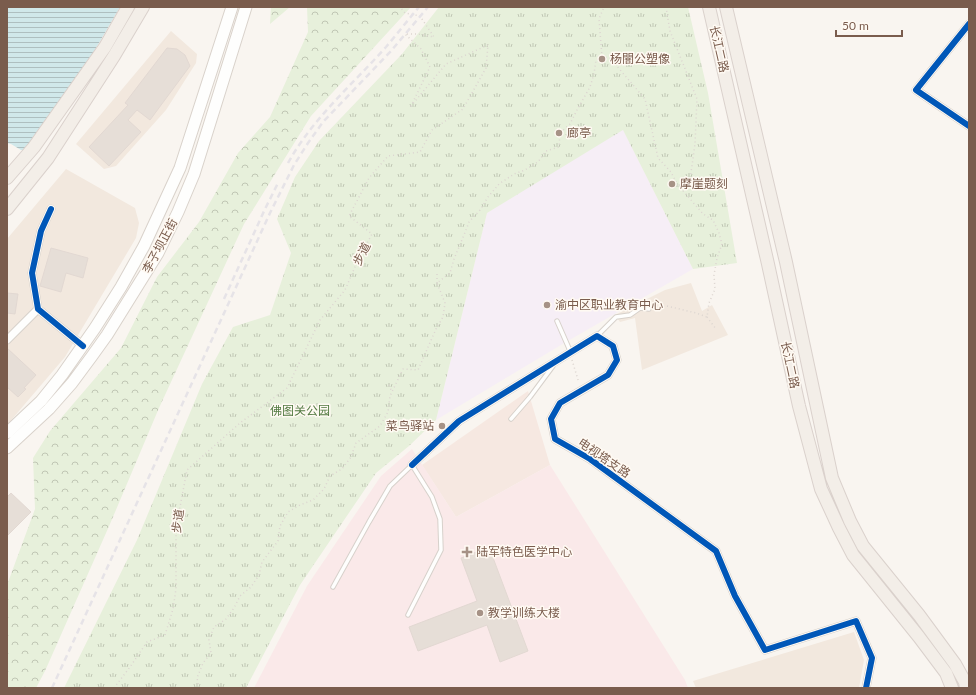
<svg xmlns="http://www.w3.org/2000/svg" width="976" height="695" viewBox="0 0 976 695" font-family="Lato,'Noto Sans SC',sans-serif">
<defs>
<pattern id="forest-crowns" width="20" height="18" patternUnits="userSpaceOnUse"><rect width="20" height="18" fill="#e7f0db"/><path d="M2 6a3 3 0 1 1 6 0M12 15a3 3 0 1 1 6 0" fill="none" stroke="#c0c6b4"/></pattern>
<pattern id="park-tufts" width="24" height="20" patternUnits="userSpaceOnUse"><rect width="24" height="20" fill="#e7f0db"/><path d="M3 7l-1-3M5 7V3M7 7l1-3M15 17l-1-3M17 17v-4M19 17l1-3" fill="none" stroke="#c0c6b4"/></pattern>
<pattern id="water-rules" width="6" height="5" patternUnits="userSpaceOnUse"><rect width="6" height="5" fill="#d0e8ea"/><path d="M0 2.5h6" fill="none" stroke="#aebfc0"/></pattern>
</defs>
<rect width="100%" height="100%" fill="#f9f5f0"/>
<!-- residential -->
<path fill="#f2e8de" d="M171 31 197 54 196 63 166 110 116 166 104 169 76 144Z
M66 169 135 208 139 223 136 238 65 357 7 425V239Z
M691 283 702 311 712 305 728 335 642 370 635 318 620 322 615 315 665 290Z
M854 632 864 660 859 688H696L693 681Z"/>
<!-- commercial -->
<path fill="#f6e8e1" d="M528 391 550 465 456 517 422 465Z"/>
<!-- education -->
<path fill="#f6eef6" d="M623 129 693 269 566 342 436 420 487 213Z"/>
<!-- medical -->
<path fill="#fae9e9" d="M412 449 456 517 550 465 685 680 688 688H254L307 586 381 476Z"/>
<!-- forest -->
<path fill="url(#forest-crowns)" d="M271 7H290L270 24Z
M307 7H411L311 116 244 224 159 408 110 524 45 671 36 688H7V585L35 509 33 458 50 431 121 348 157 277 199 222 238 153 270 117 308 32Z"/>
<!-- park -->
<path fill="url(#park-tufts)" d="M439 7H688L708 93 737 263 693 269 623 130 487 213 436 420 409 446 376 473 300 585 246 688H64L137 540 202 384 233 327 270 315 291 253 277 219 295 177 319 141 402 54Z"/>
<!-- water -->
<path fill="url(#water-rules)" d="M7 7H120L36 151 21 150 11 144 7 143Z"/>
<!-- building -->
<path fill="#e6ded7" stroke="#e2d8d2" d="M167 48 177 49 185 55 190 66 150 120 137 110 128 120 141 132 109 166 89 147 128 105 125 103Z
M51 248 88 258 83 278 66 273 61 292 40 286Z
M7 293 18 294 15 314 7 313Z
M7 348 36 375 24 388 26 389 18 397 7 387Z
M11 493 31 512 7 536V497Z
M489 547 528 651 500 662 487 625 418 651 409 627 477 601 461 558Z"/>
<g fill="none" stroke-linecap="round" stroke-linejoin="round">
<!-- lane casing -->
<g stroke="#d7d1cb" stroke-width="5.5">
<path id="lane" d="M557 321 571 353
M597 336 616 317 630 315 640 308 649 309
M511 419 530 397 553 366
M333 587 369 522 390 486 412 465 432 497 440 519 441 550 408 615"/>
</g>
<!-- street casing -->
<g stroke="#d7d1cb" stroke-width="9">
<path id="street" d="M969 24 916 90 969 126
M51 209 41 231 32 273 38 309 83 346
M7 340 38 309
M412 465 459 421 597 336 613 346 617 360 608 375 560 403 551 419 555 439 590 459 716 551 735 596 765 650 856 621 872 658 866 688"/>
</g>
<!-- secondary casing -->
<g stroke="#d9d2cb" stroke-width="13">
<path id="secondary" d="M7 433 41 401 62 375 95 328 121 287 144 246 180 168 232 7
M7 448 49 409 72 383 92 356 107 335 158 253 178 212 194 174 246 7"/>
</g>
<!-- primary casing -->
<g stroke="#dad1cc" stroke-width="14">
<path id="primary" d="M709 7 768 264 799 406 821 489 839 528 853 555 919 637 946 673 952 688
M726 7 786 262 832 478 850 521 863 546 919 615 955 664 965 682 966 688
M7 178 34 147 105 47 128 7
M7 209 48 158 114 56 143 7"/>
</g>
<!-- path -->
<path stroke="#dcd5d0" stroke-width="1.5" stroke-dasharray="1 3" stroke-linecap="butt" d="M666 7 670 31 697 99 695 144 690 180 685 192
M602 57 610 58 645 99 658 158 671 172 677 184 698 208 703 214 713 220 719 233 722 244 717 258 714 275 715 289 709 303 707 317 696 313 667 306 654 308
M602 57 599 19 604 7
M437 283V274
M707 317 716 329
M572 360 579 383
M389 385 392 392
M114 688 130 667 147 642 165 635 173 609 176 589V528L187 470 240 423 287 388 320 320 345 290 358 260 372 234 349 216 369 178 388 156 420 152 432 130 463 109 486 68 488 45 446 64 411 106 430 67 421 49 405 34H418L434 37 420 16 405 13 400 7
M199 688 197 678 203 663 211 653 209 640 214 627 226 619 234 608 240 596 251 587 259 575 262 562 278 541 280 526 288 512 300 505 313 500 324 489 330 476 342 469 351 457 356 443 380 426 388 412 390 396 403 369 418 370 436 329 443 317 445 303 437 283 450 273 454 259 464 235 469 222 480 210 488 197 499 184 514 174 525 170 538 162 546 151 559 147 560 133 570 124 577 110 590 87 594 74 596 60 602 57"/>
<!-- lane -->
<use href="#lane" stroke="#fefefd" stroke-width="3.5"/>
<!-- street -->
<use href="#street" stroke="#fefefd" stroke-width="7"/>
<!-- secondary -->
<use href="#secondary" stroke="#fefefd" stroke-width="11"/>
<!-- primary -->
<use href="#primary" stroke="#f3eee8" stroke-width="12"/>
<!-- rail -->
<path stroke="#e6e3e7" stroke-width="2.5" stroke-dasharray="6 4" stroke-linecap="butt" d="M288 163C313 118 352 85 386 47 397 34 408 20 419 7
M224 299 265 209 278 183
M52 688 270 213 294 165 308 143 323 122 391 51 428 7"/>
<!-- cycleway casing -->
<g stroke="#fffaf3" stroke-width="8">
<path id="cycleway" d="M969 24 916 90 969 126
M51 209 41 231 32 273 38 309 83 346
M412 465 459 421 597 336 613 346 617 360 608 375 560 403 551 419 555 439 590 459 716 551 735 596 765 650 856 621 872 658 866 688"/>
</g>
<!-- cycleway -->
<use href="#cycleway" stroke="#0057b8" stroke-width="6"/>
</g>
<!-- markers -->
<g fill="#a69286" stroke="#fffaf3" stroke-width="1.5">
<circle cx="602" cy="59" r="4"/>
<circle cx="559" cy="133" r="4"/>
<circle cx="672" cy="184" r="4"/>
<circle cx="547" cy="305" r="4"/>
<circle cx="442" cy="426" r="4"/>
<path d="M465 546h4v4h4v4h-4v4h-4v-4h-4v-4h4z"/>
<circle cx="480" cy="613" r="4"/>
</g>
<g text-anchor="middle" stroke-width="3" stroke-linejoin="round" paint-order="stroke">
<!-- street labels -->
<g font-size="12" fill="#7a5c4d" stroke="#fffaf3">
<text transform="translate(719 49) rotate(77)" y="4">长江二路</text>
<text transform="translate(160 246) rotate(-62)" y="4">李子坝正街</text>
<text transform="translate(362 254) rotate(-63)" y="4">步道</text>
<text transform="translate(790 365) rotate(78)" y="4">长江二路</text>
<text transform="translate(604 458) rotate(34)" y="4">电视塔支路</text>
<text transform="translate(178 521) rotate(-82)" y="4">步道</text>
</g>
<!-- poi labels -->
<g font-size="12" fill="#7a5c4d" stroke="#fffaf3" text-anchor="start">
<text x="610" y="63">杨闇公塑像</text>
<text x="567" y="137">廊亭</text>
<text x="680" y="188">摩崖题刻</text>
<text x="555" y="309">渝中区职业教育中心</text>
<text x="434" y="430" text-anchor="end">菜鸟驿站</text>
<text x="476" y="556">陆军特色医学中心</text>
<text x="488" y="617">教学训练大楼</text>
</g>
<!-- park labels -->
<g font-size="12" fill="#537a41" stroke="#fffaf3">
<text x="300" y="415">佛图关公园</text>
</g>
</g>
<!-- border -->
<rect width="976" height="695" fill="none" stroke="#7a5c4d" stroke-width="16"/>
<!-- scale -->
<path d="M836 30v6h66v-6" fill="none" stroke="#7a5c4d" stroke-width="2"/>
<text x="842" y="30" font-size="12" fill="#7a5c4d" stroke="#fffaf3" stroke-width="3" paint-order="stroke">50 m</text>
</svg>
